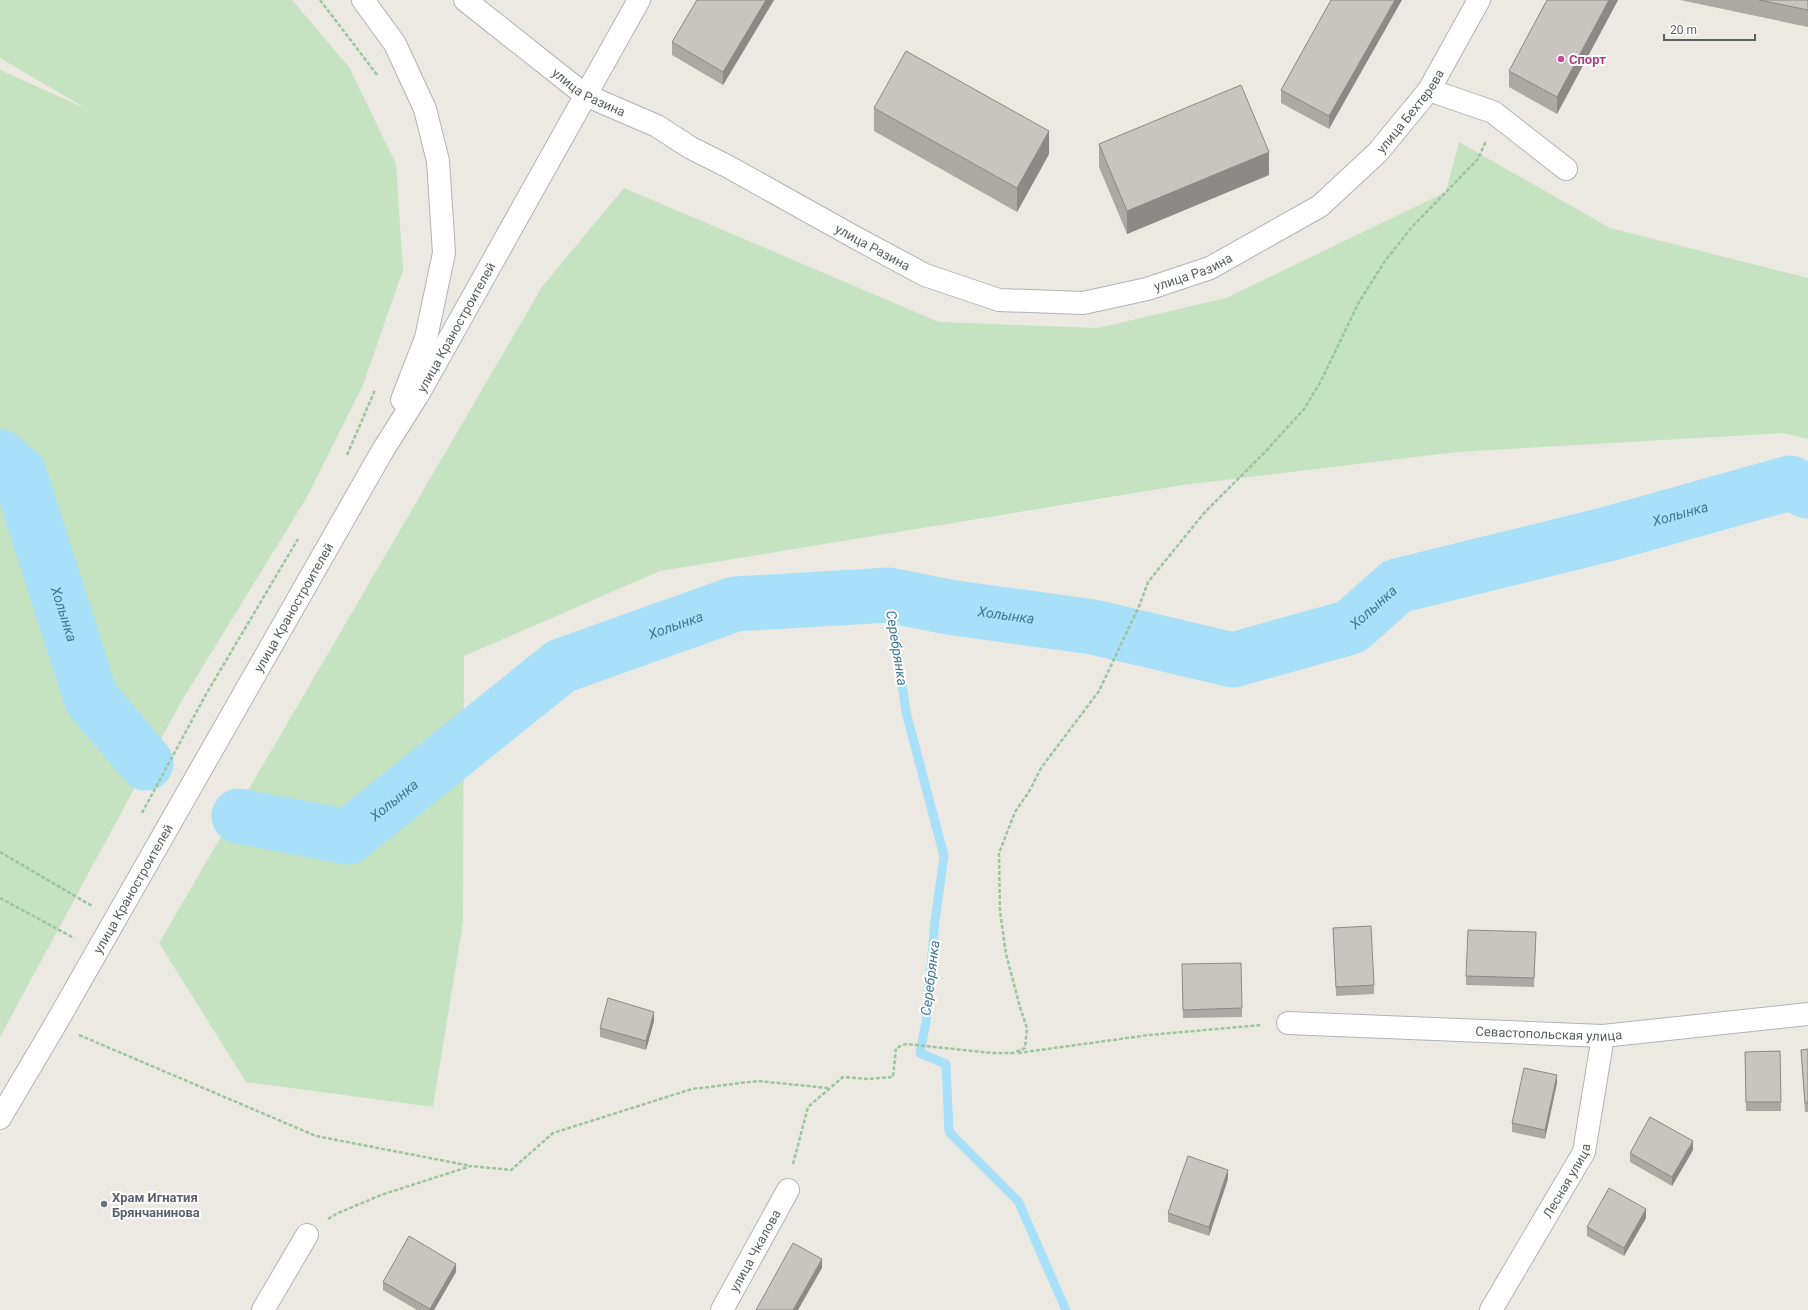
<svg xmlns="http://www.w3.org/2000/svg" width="1808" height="1310" viewBox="0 0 1808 1310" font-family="Roboto,sans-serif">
<rect width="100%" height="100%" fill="#ece9e3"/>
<!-- green -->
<path fill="#c5e2c1" d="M0 0H292L349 67 396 164 403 270 363 385 307 497 181 702 0 1037V468L47 482 28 472 0 447V70L87 109 0 58Z
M1459 142 1610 228 1808 278V439L1783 433 1457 452 1183 485 660 571 464 656 463 922 433 1107 246 1082 159 943 542 287 624 188 939 322 1098 328 1226 298 1446 192Z"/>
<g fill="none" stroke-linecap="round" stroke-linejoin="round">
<!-- stream -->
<path stroke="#a7e0f8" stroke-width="9" d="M889 595 906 712 944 856 935 921 926 1022 920 1053 946 1064 949 1132 1018 1201 1066 1310"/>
<!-- river -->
<g stroke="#a7e0f8" stroke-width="55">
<path id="s1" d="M0 457 19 473 91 698 146 763"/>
<path id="s2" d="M239 816 348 837 561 666 735 604 889 595 948 607 1093 627 1233 660 1351 627 1397 586 1608 534 1790 483 1808 491"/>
</g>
<!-- minor casing -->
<g stroke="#b0b4b7" stroke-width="24">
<g id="minor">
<path d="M363 0 395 44 425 109 438 161 444 253 426 338 402 400"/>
<path id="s3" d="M465 0 585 95 657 126 691 148 727 166 858 239 925 275 999 300 1083 303 1147 289 1210 268 1320 206 1378 152 1429 90 1479 0"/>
<path d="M1429 90 1493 112 1566 169"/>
<path id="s4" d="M1288 1023 1603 1036 1808 1014"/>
<path id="s5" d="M0 1118 55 1025 383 450 419 393 639 0"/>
<path d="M263 1310 307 1235"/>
<path id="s6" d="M722 1310 788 1190"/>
<path id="s7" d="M1491 1310 1584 1152 1603 1036"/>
</g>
</g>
<!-- path -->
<path stroke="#9cc5a2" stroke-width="2.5" stroke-dasharray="4 2" stroke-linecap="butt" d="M320 0 378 76
M347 455 375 390
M142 813 205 696 298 539
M0 852 92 906
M0 898 74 938
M79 1035 316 1136 471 1166
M1018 1053 1149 1035 1261 1025
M793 1164 808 1107 843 1077 868 1079 893 1077 896 1048 906 1044 992 1053H1013L1025 1048 1027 1028 1020 1007 1006 954 1000 911 999 853 1015 812 1030 790 1041 768 1099 691 1140 604 1148 582 1205 512 1265 452 1304 409 1321 381 1359 302 1385 261 1411 228 1478 159 1486 141
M328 1219 336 1214 381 1195 471 1166 511 1170 553 1133 692 1089 758 1081 828 1088"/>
<!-- minor -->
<use href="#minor" stroke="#fff" stroke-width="22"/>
</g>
<!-- wall -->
<path fill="#aca9a5" d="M697 0H774L723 85 672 55V42Z
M1331 0 1329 129 1281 103V90Z
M1547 0H1618L1557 114 1509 87V71Z
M1680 0H1808V27Z
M874 108 1049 154 1017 212 874 131Z
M1099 144 1269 175 1127 234 1099 167Z
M1333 928 1374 985V994L1336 996Z
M1536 932 1534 987 1466 985V976Z
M1182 973 1242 1008V1017L1183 1018Z
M654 1021 646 1050 600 1037V1028Z
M1808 1049V1112H1805L1801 1050Z
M1780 1051 1781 1111H1746L1745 1052Z
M1557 1083 1545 1139 1512 1132V1123Z
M1693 1150 1672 1186 1630 1162V1153Z
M1228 1179 1209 1236 1168 1222V1213Z
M1646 1218 1624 1256 1587 1236V1227Z
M456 1272 434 1310H417L383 1290V1282Z"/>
<!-- shaded-wall -->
<path fill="#8c8986" d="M766 0H774L723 85V72Z
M1395 0H1402L1329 129V116Z
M1609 0H1618L1557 114V97Z
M1049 131V154L1017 212V188Z
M1269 152V175L1127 234V211Z
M654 1012V1021L646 1050V1041Z
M1557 1075V1083L1545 1139V1130Z
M1693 1141V1150L1672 1186V1177Z
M1228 1170V1179L1209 1236V1227Z
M1646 1209V1218L1624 1256V1248Z
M822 1259V1268L798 1310H793Z
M456 1264V1272L434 1310H430V1309Z"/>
<!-- building -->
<path fill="#c8c4c0" stroke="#8c8986" d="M697 0H766L723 72 672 42Z
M1331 0H1395L1329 116 1281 90Z
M1547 0H1609L1557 97 1509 71Z
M1759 0H1808V10Z
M906 51 1049 131 1017 188 874 108Z
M1241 85 1269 152 1127 211 1099 144Z
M1371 926 1374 985 1336 987 1333 928Z
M1468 930 1536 932 1534 978 1466 976Z
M1241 963 1242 1008 1183 1010 1182 964Z
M608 998 654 1012 646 1041 600 1028Z
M1808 1049V1103H1805L1801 1050Z
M1780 1051 1781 1102H1746L1745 1052Z
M1524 1068 1557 1075 1545 1130 1512 1123Z
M1650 1117 1693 1141 1672 1177 1630 1153Z
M1188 1156 1228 1170 1209 1227 1168 1213Z
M1609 1188 1646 1209 1624 1248 1587 1227Z
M409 1236 456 1264 430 1309 383 1282Z
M793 1243 822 1259 793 1310H756Z"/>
<!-- markers -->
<circle fill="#d1479c" stroke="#fff" stroke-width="1.5" cx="1561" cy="59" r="4"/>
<circle fill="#6b7280" stroke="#fff" stroke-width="1.5" cx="104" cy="1204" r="4"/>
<g text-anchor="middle" stroke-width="4" stroke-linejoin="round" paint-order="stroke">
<!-- hotel labels -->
<g font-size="13" font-weight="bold" fill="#b23c85" stroke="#fff" text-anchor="start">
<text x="1569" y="64">Спорт</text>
</g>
<!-- street labels -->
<g font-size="13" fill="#5b5f62" stroke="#fff">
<text dy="5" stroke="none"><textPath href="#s3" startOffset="155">улица Разина</textPath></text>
<text dy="5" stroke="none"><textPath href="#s3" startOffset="1090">улица Бехтерева</textPath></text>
<text dy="5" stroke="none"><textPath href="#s3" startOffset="479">улица Разина</textPath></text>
<text dy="5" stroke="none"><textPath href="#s3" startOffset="815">улица Разина</textPath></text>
<text dy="5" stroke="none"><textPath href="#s5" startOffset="913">улица Краностроителей</textPath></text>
<text dy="5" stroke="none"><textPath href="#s5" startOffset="589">улица Краностроителей</textPath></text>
<text dy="5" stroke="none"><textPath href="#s5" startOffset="265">улица Краностроителей</textPath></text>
<text dy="5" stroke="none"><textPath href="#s4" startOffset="261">Севастопольская улица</textPath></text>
<text dy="5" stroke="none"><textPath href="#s7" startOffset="150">Лесная улица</textPath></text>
<text dy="5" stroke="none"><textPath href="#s6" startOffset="68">улица Чкалова</textPath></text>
</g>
<!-- worship labels -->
<g font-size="13" font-weight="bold" fill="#5b616d" stroke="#fff" text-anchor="start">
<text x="112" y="1202">Храм Игнатия<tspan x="112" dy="15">Брянчанинова</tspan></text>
</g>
<!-- water labels -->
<g font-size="14" font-style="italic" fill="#407797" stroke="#fff">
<text dy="5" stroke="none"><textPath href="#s2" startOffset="1550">Холынка</textPath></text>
<text dy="5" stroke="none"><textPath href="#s2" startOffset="1226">Холынка</textPath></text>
<text dy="5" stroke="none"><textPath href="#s1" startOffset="173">Холынка</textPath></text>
<text dy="5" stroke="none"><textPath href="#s2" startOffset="842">Холынка</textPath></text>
<text dy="5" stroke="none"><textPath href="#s2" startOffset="506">Холынка</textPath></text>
<text transform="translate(897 648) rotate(81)" y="5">Серебрянка</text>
<text dy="5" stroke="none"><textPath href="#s2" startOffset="170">Холынка</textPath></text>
<text transform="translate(930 978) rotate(-83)" y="5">Серебрянка</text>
</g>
</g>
<!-- scale -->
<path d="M1664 34v6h91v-6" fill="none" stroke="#5b5f62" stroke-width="2"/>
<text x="1670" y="34" font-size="12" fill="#5b5f62" stroke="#ffffff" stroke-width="3" paint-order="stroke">20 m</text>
</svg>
